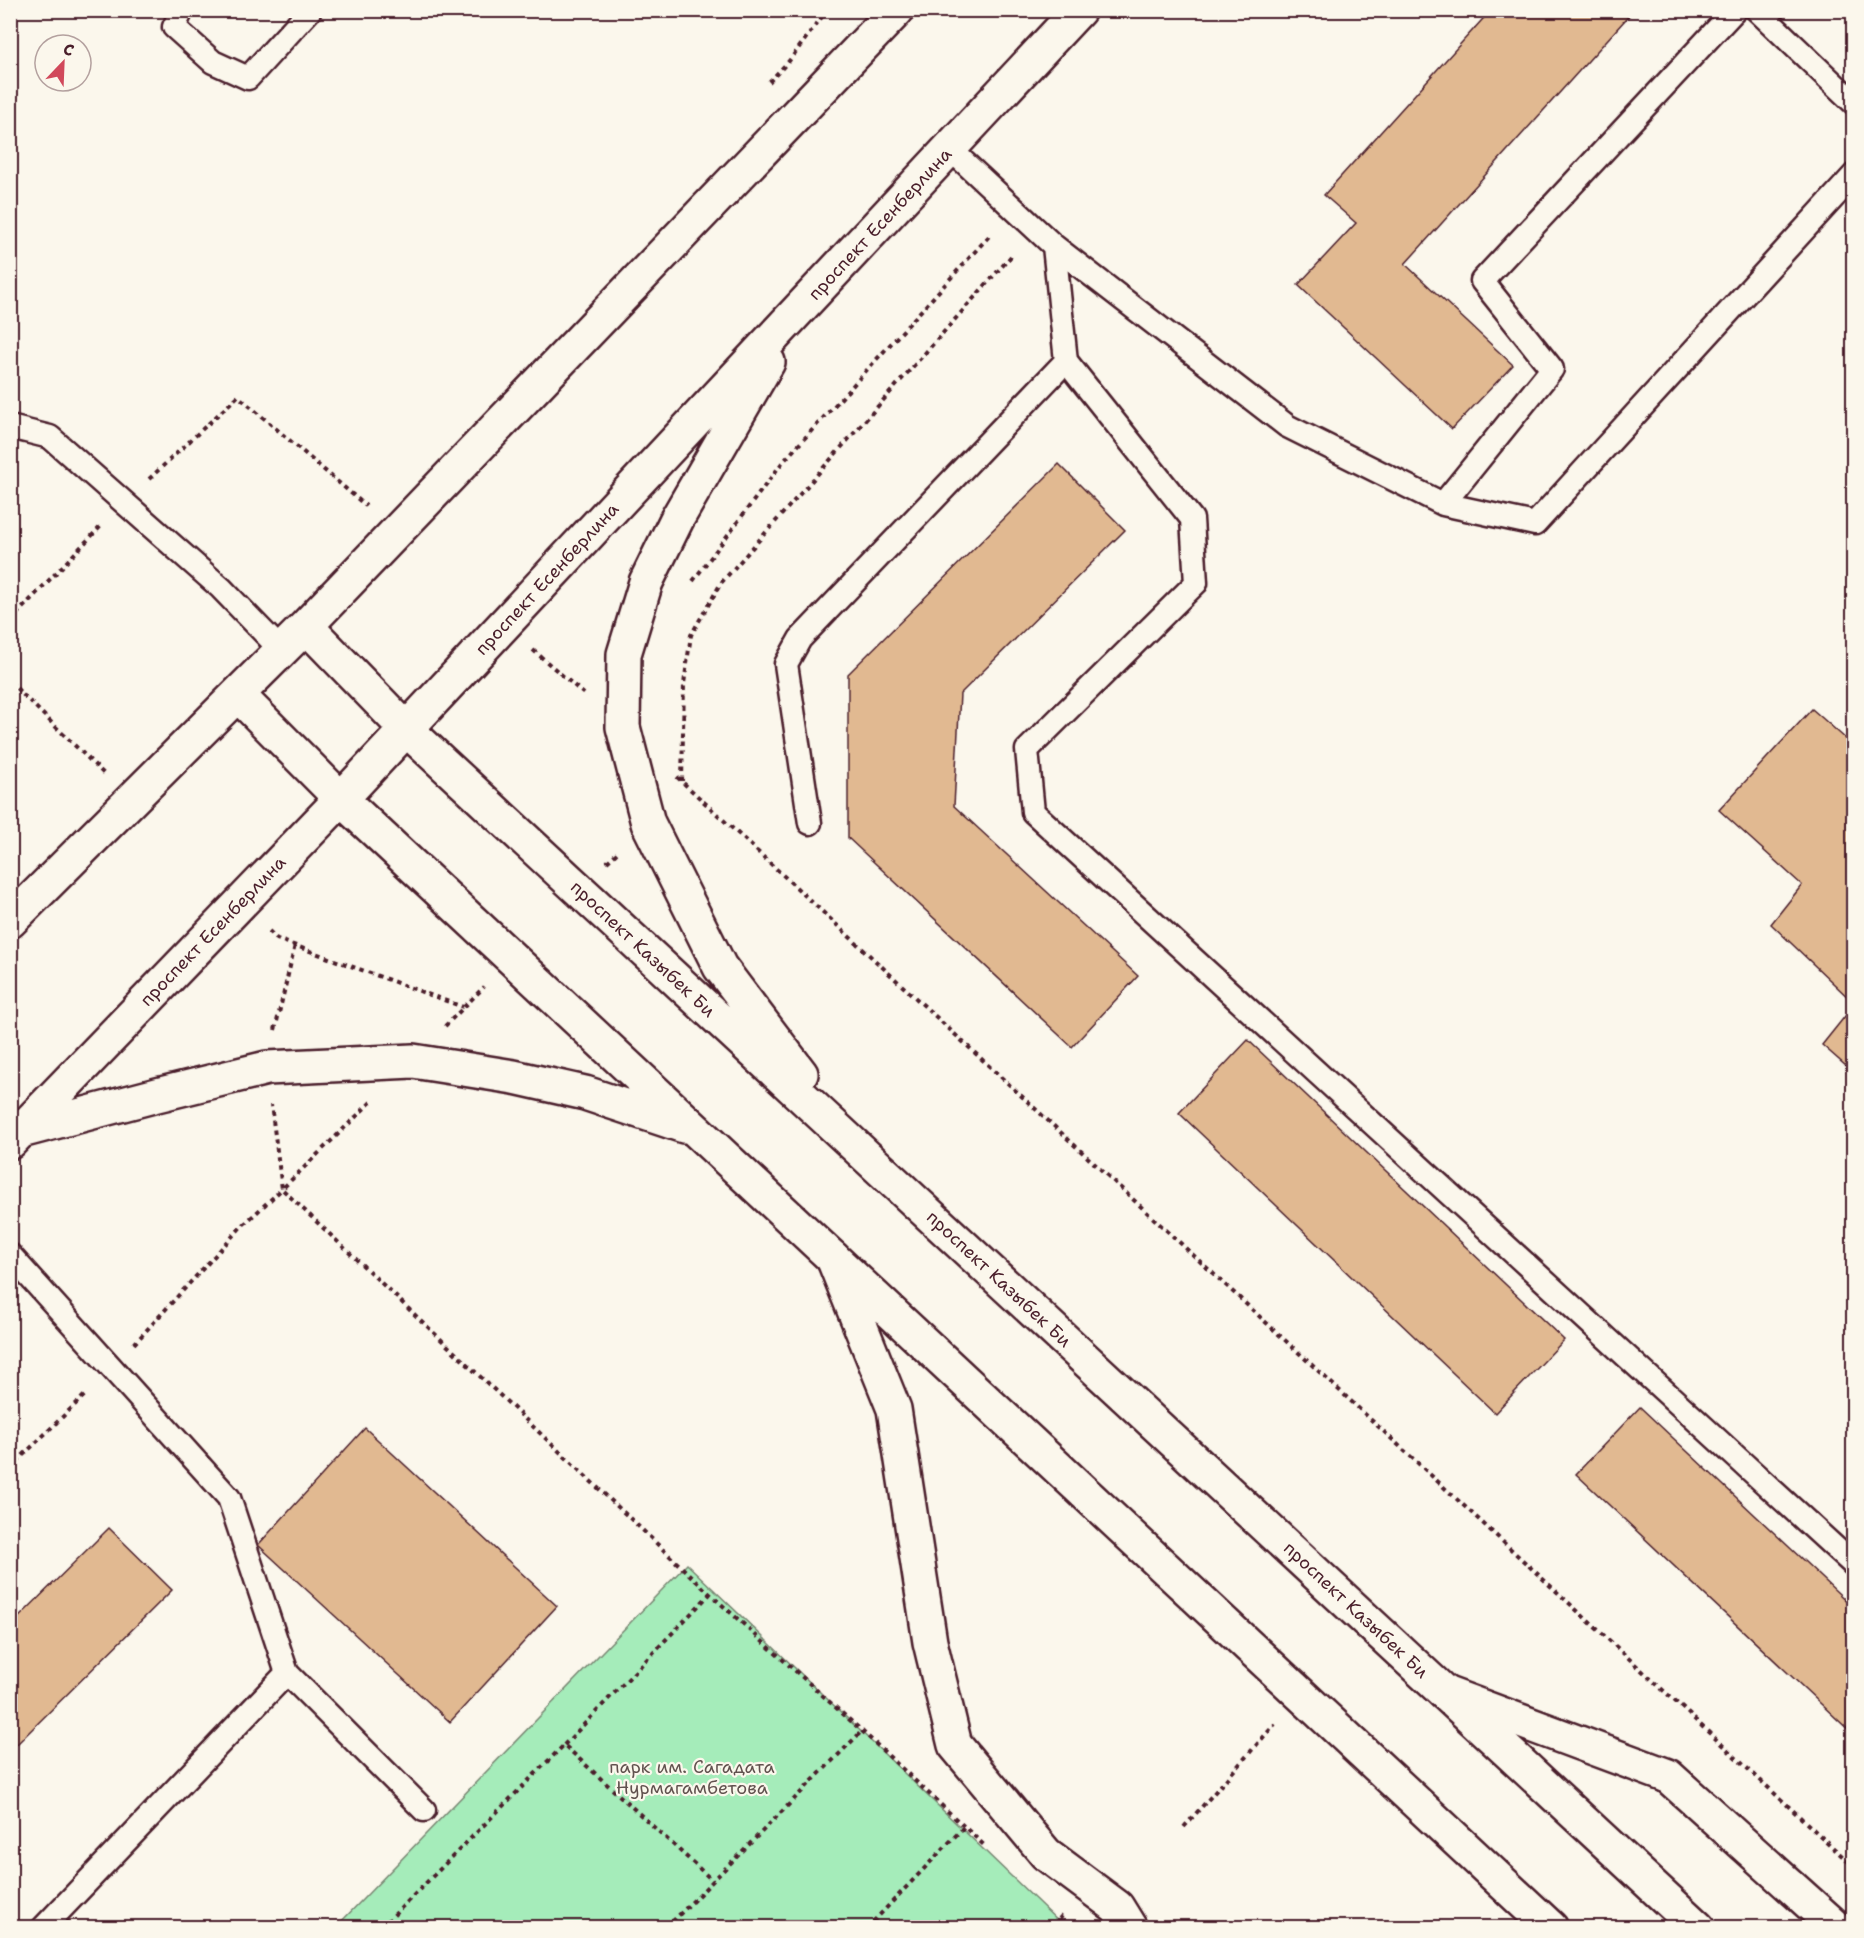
<svg xmlns="http://www.w3.org/2000/svg" width="1864" height="1938" viewBox="0 0 1864 1938" font-family="'Shantell Sans',sans-serif">
<rect width="100%" height="100%" fill="#fbf7ec"/>
<filter id="ink" filterUnits="userSpaceOnUse"><feTurbulence type="fractalNoise" baseFrequency=".0167" numOctaves="2"/><feDisplacementMap in="SourceGraphic" scale="12" xChannelSelector="R" yChannelSelector="G"/><feConvolveMatrix kernelMatrix="1 2 1 2 8 2 1 2 1" color-interpolation-filters="sRGB"/></filter>
<g filter="url(#ink)">
<!-- green -->
<path fill="#a5ecba" stroke="#788672" stroke-width="1.5" d="M687 1564 1064 1927H336Z"/>
<!-- building -->
<path fill="#e1b991" stroke="#4a1f2b" stroke-width="1.5" d="M1491 10H1634L1405 264 1513 365 1452 429 1298 285 1356 223 1324 195Z
M1059 464 1125 530 960 694 954 806 1138 976 1072 1047 848 838V674Z
M1812 709 1854 746V1003L1771 924 1802 885 1719 810Z
M1854 1005V1073L1822 1045Z
M1248 1040 1564 1340 1495 1413 1179 1113Z
M1640 1407 1854 1608V1735L1576 1474Z
M365 1428 557 1606 450 1722 258 1545Z
M109 1528 172 1590 10 1751V1626Z"/>
<g fill="none" stroke-linecap="round" stroke-linejoin="round">
<!-- lane casing -->
<g stroke="#4a1f2b" stroke-width="27">
<path id="lane" d="M182 10 174 27 213 62 248 78 310 10
M1757 10 1854 103
M950 149 1054 246 1287 426 1443 504 1535 524 1854 175
M1054 246 1066 361 1192 519 1196 583 1027 750 1033 812 1854 1565
M10 427 50 437 221 588 282 651
M1443 504 1552 369 1482 281 1735 10
M810 823 786 664 800 639 1066 361
M10 1255 229 1498 287 1673 43 1928
M287 1673 424 1810"/>
</g>
<!-- street casing -->
<g stroke="#4a1f2b" stroke-width="38">
<path id="street" d="M833 1258 894 1409 930 1642 955 1745 1046 1854 1117 1907 1130 1928
M1445 1693 1668 1776 1837 1928"/>
</g>
<!-- secondary casing -->
<g stroke="#4a1f2b" stroke-width="38">
<path id="secondary" d="M768 362 677 519 646 582 624 654 623 727 648 823 720 967 801 1074
M306 626 406 729 1698 1928
M238 695 341 799 1551 1928
M10 921 306 626 897 10
M21 1131 157 1095 267 1068 413 1061 514 1077 585 1093 684 1126
M10 1142 341 799 1079 10"/>
</g>
<!-- path -->
<path stroke="#4a1f2b" stroke-width="4" stroke-dasharray="4.5 4.5" stroke-linecap="butt" d="M769 82 789 61 827 10
M149 479 238 396 366 506
M693 581 782 463 991 234
M10 621 101 526
M533 650 584 694
M10 682 104 774
M677 777 1854 1867
M682 781 684 684 691 635 721 583 1013 254
M607 862 619 851
M269 931 277 939 463 1007
M445 1026 484 987
M275 1030 295 945
M371 1102 282 1189 710 1594 862 1731 986 1847
M134 1344 241 1227 282 1189 271 1105
M10 1468 87 1393
M564 1745 710 1594
M1184 1827 1275 1724
M1059 1916 1071 1928
M381 1928 564 1745 713 1881
M666 1928 862 1731
M867 1928 964 1827"/>
<!-- lane -->
<use href="#lane" stroke="#fbf7ec" stroke-width="22"/>
<!-- street -->
<use href="#street" stroke="#fbf7ec" stroke-width="33"/>
<!-- secondary -->
<use href="#secondary" stroke="#fbf7ec" stroke-width="33"/>
</g>
</g>
<g text-anchor="middle" stroke-width="4.5" stroke-linejoin="round" paint-order="stroke">
<!-- street labels -->
<g font-size="18" fill="#4a1f2b" stroke="#fbf7ec">
<text transform="translate(880 224) rotate(-47)" y="6">проспект Есенберлина</text>
<text transform="translate(547 579) rotate(-47)" y="6">проспект Есенберлина</text>
<text transform="translate(213 931) rotate(-46)" y="6">проспект Есенберлина</text>
<text transform="translate(643 949) rotate(43)" y="6">проспект Казыбек Би</text>
<text transform="translate(999 1279) rotate(43)" y="6">проспект Казыбек Би</text>
<text transform="translate(1356 1610) rotate(43)" y="6">проспект Казыбек Би</text>
</g>
<!-- park labels -->
<g font-size="18" fill="#61524f" stroke="#fbf7ec">
<text x="692" y="1773">парк им. Сагадата<tspan x="692" dy="21">Нурмагамбетова</tspan></text>
</g>
</g>
<!-- margin -->
<rect width="1864" height="1938" fill="none" stroke="#fbf7ec" stroke-width="36"/>
<rect x="18" y="18" width="1828" height="1902" fill="none" stroke="#4a1f2b" stroke-width="2" filter="url(#ink)"/>
<!-- north arrow -->
<g transform="translate(63 63) rotate(23)"><circle r="28" fill="#fbf7ec" stroke="#b4a19f" stroke-width="1.5"/>
<path d="M0-4.5L10 22L0 15L-10 22Z" fill="#d1495b"/>
<text y="-9" font-size="16" font-weight="bold" text-anchor="middle" fill="#4a1f2b">С</text>
</g>
</svg>
